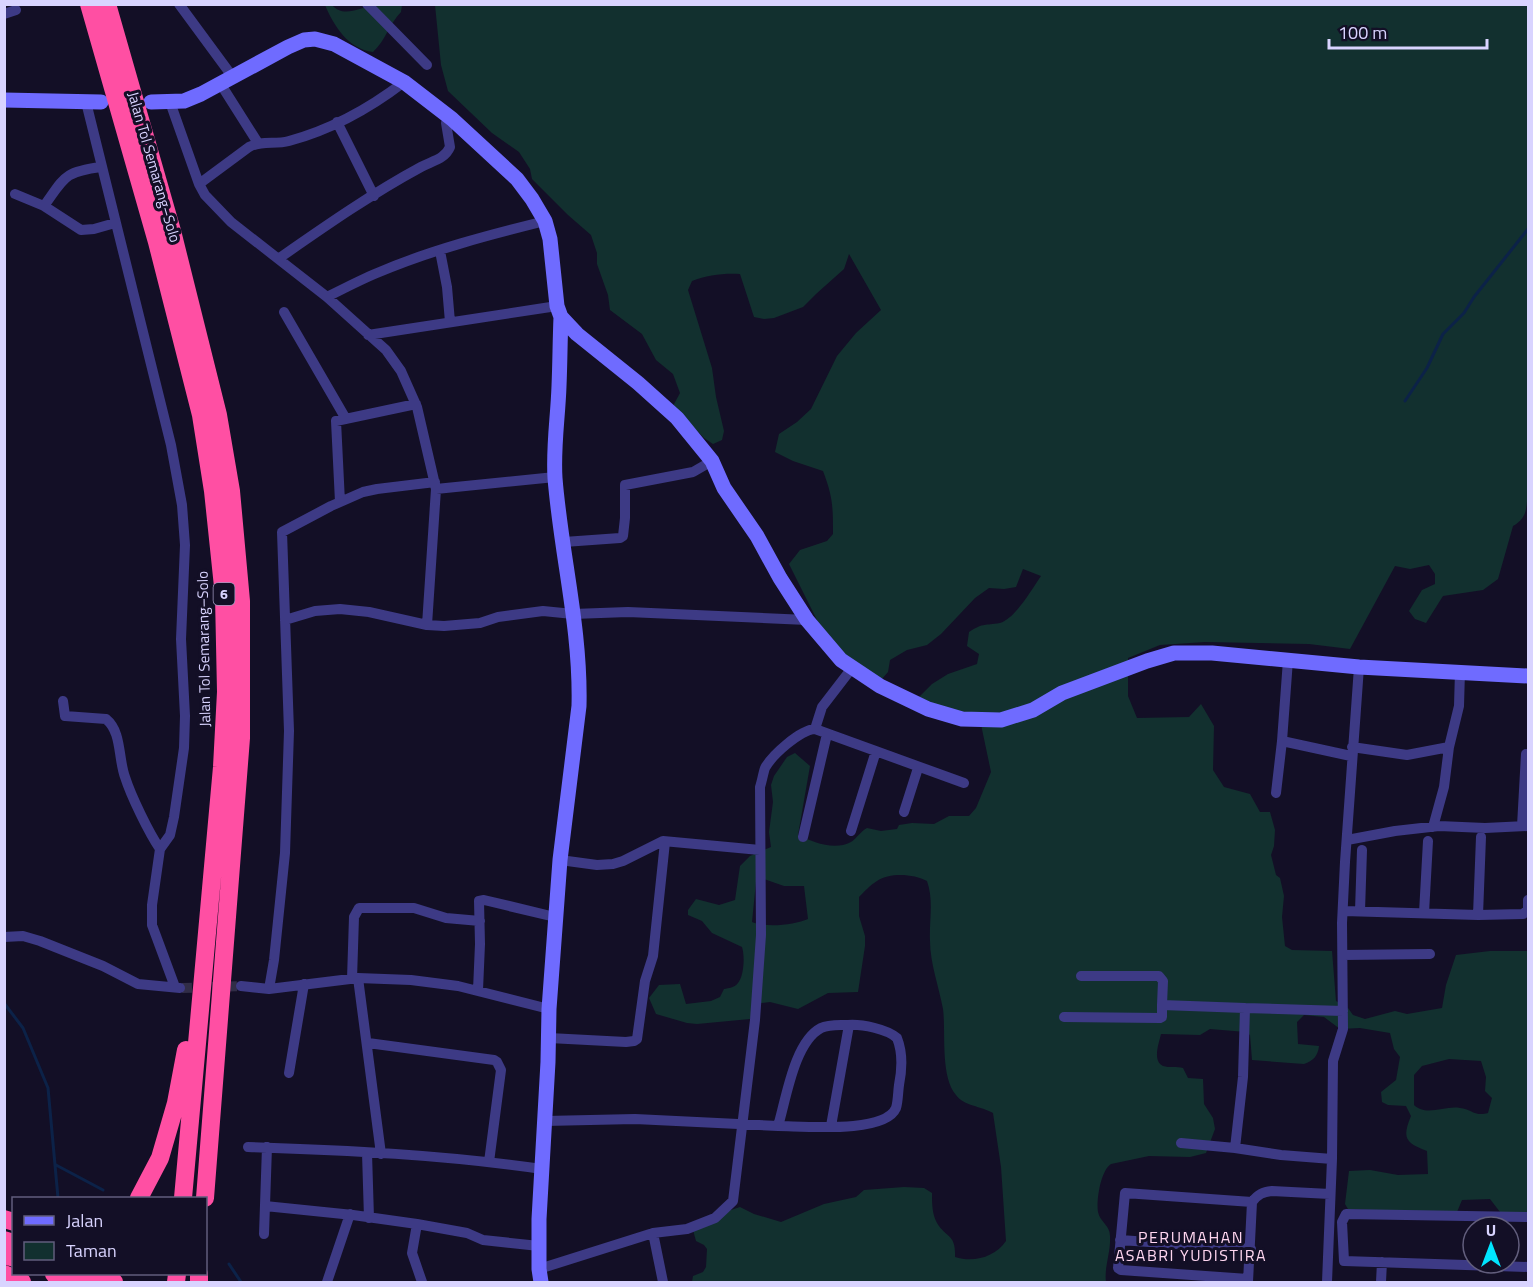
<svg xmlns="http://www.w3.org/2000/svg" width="1533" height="1287" viewBox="0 0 1533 1287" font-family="'Titillium Web',sans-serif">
<rect width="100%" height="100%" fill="#130f26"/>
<!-- green -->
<path fill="#12302f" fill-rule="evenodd" d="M325 5H332C343 18 360 8 372 5 381 2 393 5 402 5L401 12C389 24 386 40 373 52 348 49 334 26 325 5Z
M435 5H1528V492C1526 508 1528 517 1513 526L1498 579 1483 590 1443 596 1426 623 1415 619 1409 611 1422 590 1435 584V574L1429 565 1410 569 1395 566 1350 649 1309 644 1205 642 1160 645 1128 658V696L1137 718 1189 717 1201 704 1214 726 1213 770 1224 787 1250 794 1260 812H1270L1275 830 1274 846 1271 855 1276 875 1280 878 1284 896 1282 917 1285 946 1292 950 1332 951 1336 1001 1348 1008 1353 1015 1365 1019 1395 1011 1407 1014 1442 1008 1446 985 1456 955 1490 951H1528V1213L1500 1212 1490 1199 1462 1200 1457 1212 1434 1213 1348 1209 1345 1204 1349 1171 1370 1170 1398 1175 1428 1174 1427 1151C1405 1143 1402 1138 1411 1116L1406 1106 1388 1105 1382 1102 1381 1092 1396 1080 1400 1057 1394 1049 1390 1033 1360 1028 1340 1029 1324 1017 1304 1015 1297 1022 1298 1044 1319 1046C1318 1056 1313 1061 1304 1064L1252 1060 1250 1035 1246 1032 1210 1029 1200 1035 1161 1034C1159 1043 1152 1061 1163 1066 1169 1068 1177 1066 1183 1068L1188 1078 1203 1079 1204 1104 1213 1118 1215 1129 1206 1153 1190 1157 1149 1156 1111 1164C1101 1170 1096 1200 1098 1212 1100 1222 1110 1225 1110 1236 1111 1252 1104 1267 1106 1282H692L693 1276 703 1272 706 1267 707 1249 704 1245 696 1241 693 1230 722 1213 740 1207 754 1214 781 1222 824 1204 856 1197 864 1190 904 1187 924 1188 932 1193C932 1203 932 1214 937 1223 947 1239 956 1234 955 1257 974 1263 995 1257 1006 1241L1001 1167 993 1113C981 1106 964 1106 956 1095 940 1076 946 1032 943 1009 939 987 930 963 930 941 929 920 934 901 927 881 914 874 890 872 877 881 870 885 864 892 859 897V916L865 936V946L858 992 828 993 798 1009 770 1002 761 1003 750 1019 697 1024 687 1023 656 1014 649 998 659 985 680 984 686 1004 711 1001 720 997 724 989C729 988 734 988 738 983 744 976 745 956 742 947L712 933 702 921 688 915V910L696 899 719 905 735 900 740 866 750 856 771 847 769 832 773 802 771 785 774 776 787 757 795 753 810 766 798 835C813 842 834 851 851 842 857 838 860 832 867 828L881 831 897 829 899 825 912 823 934 824 949 816H969L976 808 991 772 979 715 944 708 919 697 932 684 948 674 977 664 979 654 967 646 969 632C985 622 984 626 1000 623 1015 619 1032 589 1041 576L1023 569 1016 587 1004 589 989 588 975 598 941 634 927 645 907 650 890 660 888 672 881 680 852 662 818 622 789 564 800 550 827 541 833 534C833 507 833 497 823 471L793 461 775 452 779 434 797 422 811 409 837 356 856 333 881 310 849 254 844 269 816 294 803 307 774 318 764 319 754 317 740 274C724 273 707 275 692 281L688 290 712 368 716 397 724 431 722 440 713 444 704 438 673 406 680 393 673 374 656 360 642 334 610 310 608 295 597 264V253L591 235 568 215 532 179 530 169 519 152 492 133 448 91 441 65ZM764 879 784 886H804L808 919C795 925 766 928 752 922L756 882ZM1449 1059 1481 1061 1486 1077 1485 1091 1492 1098 1488 1113C1475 1117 1471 1109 1460 1108 1446 1105 1426 1117 1414 1105V1075L1422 1066Z"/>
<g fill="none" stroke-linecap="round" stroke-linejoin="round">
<!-- stream -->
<path stroke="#0c2248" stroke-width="3" d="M1405 401 1427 368 1443 334 1464 313 1474 297 1528 229
M4 1003 23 1028 48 1088 58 1198
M56 1165 103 1190
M229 1264 241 1282"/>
<!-- street-tunnel -->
<path stroke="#312d47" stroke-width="10" stroke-dasharray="10 5" stroke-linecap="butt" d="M182 988 241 986"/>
<!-- street -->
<path stroke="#3d3a85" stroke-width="10" d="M179 4 232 76
M367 4 427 65
M4 14 16 10
M220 83 258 143
M86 102 171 445 182 505 185 545 181 639 185 716 184 748 174 817 170 835 160 849 152 905V925L175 987
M170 102 199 184 205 195 231 222 327 297 386 350 401 371 417 407 436 489 427 625
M337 122 374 196
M199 184 249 147C262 140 275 145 289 141 330 130 370 108 404 82
M15 194 44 206C65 177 63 172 101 167
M44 206 81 230 94 229 115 223
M440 251 447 287 450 322
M278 259C324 227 371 194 421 167 432 161 445 159 450 147L446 123 449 117
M327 297C343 289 360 280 377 273 431 250 489 235 545 221
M284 312 346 419
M368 335 557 306
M436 489 555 477
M340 502 336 421 416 404
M564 542 620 538 623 536 625 518V485L693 472 712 461
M285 620 315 611 340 609 369 612 427 625 444 626 480 623 498 617 543 611 573 614 628 612 807 620
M852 668 822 707 815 729 964 783
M63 701 65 716 106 719C122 732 118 758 125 777 131 796 149 833 160 849
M1282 741 1351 756
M1352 747 1407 755 1449 747
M1276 793 1282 741 1288 660
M904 812 918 768
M1522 826 1526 754
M1433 827 1444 787 1449 747 1459 706 1460 671
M851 831 876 751
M803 837 827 734
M1347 840 1395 831 1439 826 1485 828 1528 826
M560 860 597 865 613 864 623 861 663 841 760 850
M1344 911 1478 915 1523 914 1528 910V900
M1360 911 1362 850
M1424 913 1428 841
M1478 915 1481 837
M4 937 23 936 40 941 103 966 138 984 180 988
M1343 955 1430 954
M1081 976H1159L1163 981 1162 1005 1245 1008
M358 978 381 1154
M352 979 354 917 359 908H414L446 918 480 921
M241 986 269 989 358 978 411 980 458 986 549 1009
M269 989 274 960 285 853 289 731 282 532 331 506 363 492 377 489 435 482
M478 990 480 944 479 901 484 900 555 917
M1064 1017 1160 1018 1162 1017V1005
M549 1038 626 1042 634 1041 637 1039 645 981 653 956 665 842
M368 1043 494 1060 497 1062 501 1070 489 1162
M289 1073 304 984
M545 1121 635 1119 778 1126C786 1100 794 1042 821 1028 829 1024 839 1025 848 1025 862 1024 887 1029 897 1038 903 1053 902 1070 899 1085 898 1092 898 1102 896 1108 885 1134 802 1126 778 1126
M831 1126 849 1025
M1181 1143 1235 1148
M248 1147C346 1150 445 1155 542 1169
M367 1153 369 1218
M1332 1159 1281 1155 1235 1148 1243 1077 1245 1008 1343 1011
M265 1206 353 1215 417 1224 467 1233 483 1240 539 1246
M1528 1217 1346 1214 1342 1222 1344 1261 1528 1267
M417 1224 412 1253 422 1282
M653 1233 687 1229 715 1218 733 1201 755 1020 761 935 760 787C762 781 763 774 765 768 772 755 800 730 815 729
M264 1234 267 1147
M1120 1240 1251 1249
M539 1269 653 1233 663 1282
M1248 1279 1121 1270 1118 1268 1125 1193 1252 1202
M327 1282 350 1214
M1248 1282 1252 1202C1258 1194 1263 1192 1272 1191L1330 1194
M1327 1282 1332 1159 1333 1061 1343 1029 1342 923 1345 862 1359 667
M1381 1282 1382 1262"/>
<!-- secondary -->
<path stroke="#6f6bff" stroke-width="15" d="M4 100 101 102
M151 102 184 101 201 94 288 47 304 40 315 39 334 44 404 82 452 119 517 179 532 199 545 221 550 239 557 306 561 317 577 334 638 383 677 418 712 461 724 488 757 536 780 578 807 620 841 660 880 686 928 709 962 719 1001 720 1033 710 1062 693 1147 661 1174 653H1212L1359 667 1528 676
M541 1282 539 1269V1219L548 1062 549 1009 560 860 579 706C581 629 561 554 555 478 553 447 558 417 559 386 560 363 560 340 561 317"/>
<!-- highway -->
<path stroke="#ff4fa3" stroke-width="18" d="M89 4 157 242 201 415 213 491 224 596 226 692 222 767 183 1198
M107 4 172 231 218 415 231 491 241 601V738L205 1198
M139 1198 160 1158 176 1103 186 1050
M4 1219 14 1222
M4 1240 14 1243
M4 1255 14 1258
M4 1274 22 1282
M54 1274 78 1282
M91 1274 114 1282
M176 1282 177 1274
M199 1282V1274"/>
</g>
<g text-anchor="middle" stroke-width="6" stroke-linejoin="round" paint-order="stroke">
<!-- shield labels -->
<rect fill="#130f26" stroke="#9e99be" stroke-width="1.5" x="213.5" y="583" width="21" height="22" rx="4.5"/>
<g font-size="14" font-weight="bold" fill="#d9d4ff">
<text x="224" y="599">6</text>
</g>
<!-- street labels -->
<g font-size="15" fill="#d9d4ff" stroke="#130f26">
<text transform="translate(154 167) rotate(74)" y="5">Jalan Tol Semarang–Solo</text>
<text transform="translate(204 649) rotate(-91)" y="5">Jalan Tol Semarang–Solo</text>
</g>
<!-- neighbourhood labels -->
<g font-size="16" letter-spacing="1.5" fill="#ffd6f0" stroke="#130f26">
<text x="1191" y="1243">PERUMAHAN<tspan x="1191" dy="18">ASABRI YUDISTIRA</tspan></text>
</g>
</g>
<!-- border -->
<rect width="1533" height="1287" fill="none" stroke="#d9d4ff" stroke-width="12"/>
<!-- legend -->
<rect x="12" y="1197" width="195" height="78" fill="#130f26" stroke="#625e7d" stroke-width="1.5"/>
<rect x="24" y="1216" width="30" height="9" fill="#6f6bff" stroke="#625e7d" stroke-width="1.5"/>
<text x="66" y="1227" font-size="18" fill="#d9d4ff">Jalan</text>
<rect x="24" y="1242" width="30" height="18" fill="#12302f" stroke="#625e7d" stroke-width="1.5"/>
<text x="66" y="1257" font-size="18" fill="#d9d4ff">Taman</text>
<!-- north arrow -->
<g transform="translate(1491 1245)"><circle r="28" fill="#130f26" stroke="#625e7d" stroke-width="1.5"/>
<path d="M0-4.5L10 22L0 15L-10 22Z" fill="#00e5ff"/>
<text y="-9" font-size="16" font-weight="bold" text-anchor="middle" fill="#d9d4ff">U</text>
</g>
<!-- scale -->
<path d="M1329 39v9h158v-9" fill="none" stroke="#d9d4ff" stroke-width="3"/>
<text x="1338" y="39" font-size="18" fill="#d9d4ff" stroke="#130f26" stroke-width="4.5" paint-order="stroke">100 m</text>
</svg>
